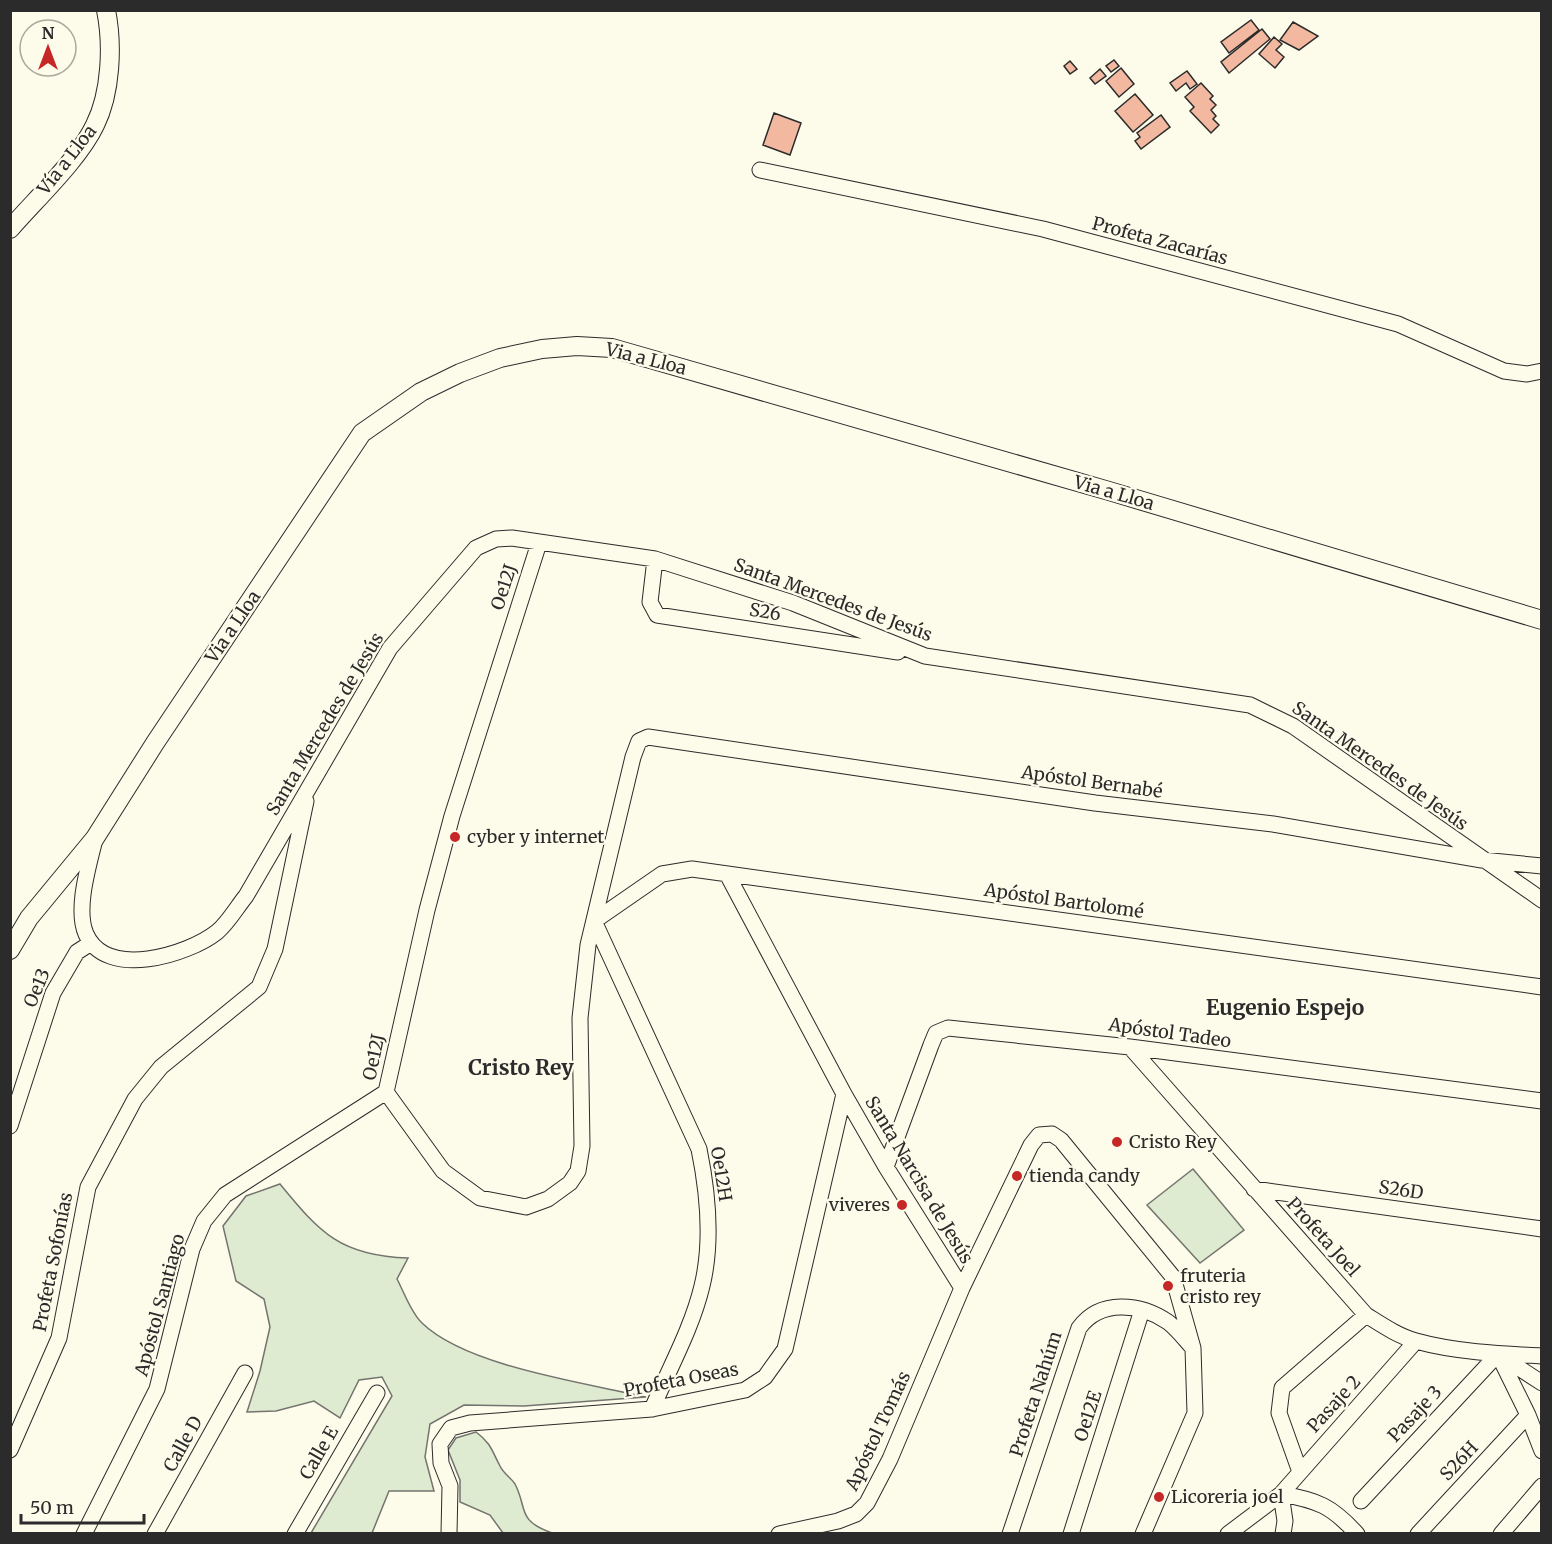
<svg xmlns="http://www.w3.org/2000/svg" width="1552" height="1544" viewBox="0 0 1552 1544" font-family="Merriweather,serif">
<rect width="100%" height="100%" fill="#fdfbea"/>
<!-- green -->
<path fill="#deebd1" stroke="#74746e" stroke-width="1.5" d="M1193 1169 1244 1230 1200 1263 1147 1205Z
M280 1184C320 1233 341 1256 408 1258L397 1279C404 1292 411 1313 422 1323 466 1366 585 1383 646 1397L524 1406 464 1405 430 1424 425 1457 434 1491H389L372 1533H311L392 1396 382 1377 359 1380 340 1418 314 1401 276 1411 247 1412 260 1371 270 1327 264 1299 236 1281 223 1226 246 1196Z
M476 1432C491 1443 492 1451 500 1466 503 1473 511 1478 515 1484 528 1509 516 1520 552 1533H503L490 1515 460 1502V1480L448 1450 456 1438Z"/>
<!-- building -->
<path fill="#f2b8a0" stroke="#2b2b2b" stroke-width="1.5" d="M1251 20 1259 30 1229 53 1221 42Z
M1293 22 1318 36 1299 50 1280 40Z
M1262 29 1270 39 1229 73 1221 62Z
M1274 37 1282 44 1276 50 1284 57 1275 68 1259 54Z
M1114 60 1119 66 1111 72 1106 66Z
M1070 61 1077 69 1070 74 1064 66Z
M1121 68 1134 84 1119 97 1106 81Z
M1100 69 1106 76 1095 84 1090 78Z
M1187 71 1197 84 1190 89 1186 83 1176 91 1170 83Z
M1201 83 1213 96 1210 99 1216 105 1211 110 1216 116 1213 119 1219 125 1211 133 1190 111 1194 107 1185 97Z
M1135 94 1153 115 1133 132 1115 111Z
M774 113 801 123 790 155 763 145Z
M1161 115 1170 127 1141 149 1135 141 1140 137 1137 133Z"/>
<g fill="none" stroke-linecap="round" stroke-linejoin="round">
<!-- minor casing -->
<g stroke="#2b2b2b" stroke-width="17">
<path id="minor" d="M760 170 1043 229 1398 324 1504 371 1527 374 1542 371
M539 543 452 816 427 910 386 1092 443 1171 480 1198 526 1207 548 1199 570 1183 578 1171 582 1146 580 1018 588 945 633 757 639 741 648 737 1095 803 1273 824 1482 860 1542 866
M655 559 650 602 657 615 898 652
M95 839C89 865 75 909 86 934 106 980 188 955 217 932 228 923 237 907 246 896L390 648 476 548 496 539 512 538 655 559 793 603 925 656 1250 705 1293 726 1542 900
M727 874 844 1094 886 1167 962 1288
M594 921 662 874 692 869 1542 987
M594 921 699 1149C708 1193 713 1241 702 1286 692 1328 669 1369 652 1409
M1130 1047 1366 1315C1382 1325 1398 1336 1416 1341 1455 1352 1501 1354 1542 1356
M10 1126 53 993 77 952 91 943
M886 1167 931 1045 936 1033 948 1028 1130 1047 1542 1101
M1254 1189 1542 1229
M1498 1354 1528 1415 1542 1451
M1499 1355 1542 1383
M10 1450 59 1338 88 1187 135 1099 161 1067 259 987 275 949 306 801
M1300 1472 1279 1413 1282 1388 1366 1315
M1281 1494C1317 1500 1332 1506 1357 1534
M1281 1494 1285 1521 1283 1534
M1361 1501 1498 1354
M84 1534 157 1389 192 1249 204 1221 225 1195 386 1092
M155 1534 245 1373
M295 1534 377 1393
M449 1534 450 1486 441 1463 440 1444 451 1428 470 1423 652 1409 745 1390 765 1377 785 1349 844 1094
M779 1534 838 1521 856 1514 867 1503 890 1459 962 1288 1031 1145 1039 1135 1052 1134 1061 1140 1173 1277 1193 1348 1195 1413 1143 1534
M1010 1534 1079 1328C1100 1299 1140 1303 1168 1322 1176 1328 1184 1338 1191 1346
M1071 1534 1142 1310
M1228 1534 1281 1494 1416 1341
M1418 1534 1528 1415
M1501 1534 1542 1486"/>
</g>
<!-- tertiary casing -->
<g stroke="#2b2b2b" stroke-width="20">
<path id="tertiary" d="M10 229C36 199 79 159 95 125 111 93 113 45 106 10
M10 950 29 918 95 838 155 743 362 433 421 392 460 373 500 358 542 349 577 346 612 348 1109 491 1542 620"/>
</g>
<!-- minor -->
<use href="#minor" stroke="#fdfbea" stroke-width="15"/>
<!-- tertiary -->
<use href="#tertiary" stroke="#fdfbea" stroke-width="18"/>
</g>
<!-- markers -->
<g fill="#c62828" stroke="#fdfbea" stroke-width="2">
<circle cx="455" cy="837" r="6"/>
<circle cx="1117" cy="1142" r="6"/>
<circle cx="1017" cy="1176" r="6"/>
<circle cx="902" cy="1205" r="6"/>
<circle cx="1168" cy="1286" r="6"/>
<circle cx="1159" cy="1497" r="6"/>
</g>
<g text-anchor="middle" stroke-width="4.5" stroke-linejoin="round" paint-order="stroke">
<!-- street labels -->
<g font-size="18" fill="#2b2b2b" stroke="#fdfbea">
<text transform="translate(67 160) rotate(-52)" y="6">Vía a Lloa</text>
<text transform="translate(1160 241) rotate(15)" y="6">Profeta Zacarías</text>
<text transform="translate(646 359) rotate(14)" y="6">Via a Lloa</text>
<text transform="translate(1114 493) rotate(16)" y="6">Via a Lloa</text>
<text transform="translate(504 587) rotate(-72)" y="6">Oe12J</text>
<text transform="translate(833 600) rotate(20)" y="6">Santa Mercedes de Jesús</text>
<text transform="translate(765 612) rotate(9)" y="6">S26</text>
<text transform="translate(233 627) rotate(-56)" y="6">Via a Lloa</text>
<text transform="translate(325 724) rotate(-59)" y="6">Santa Mercedes de Jesús</text>
<text transform="translate(1380 766) rotate(35)" y="6">Santa Mercedes de Jesús</text>
<text transform="translate(1092 782) rotate(8)" y="6">Apóstol Bernabé</text>
<text transform="translate(1064 901) rotate(8)" y="6">Apóstol Bartolomé</text>
<text transform="translate(37 988) rotate(-67)" y="6">Oe13</text>
<text transform="translate(1170 1033) rotate(8)" y="6">Apóstol Tadeo</text>
<text transform="translate(374 1057) rotate(-78)" y="6">Oe12J</text>
<text transform="translate(721 1174) rotate(81)" y="6">Oe12H</text>
<text transform="translate(919 1180) rotate(59)" y="6">Santa Narcisa de Jesús</text>
<text transform="translate(1401 1190) rotate(8)" y="6">S26D</text>
<text transform="translate(1323 1237) rotate(48)" y="6">Profeta Joel</text>
<text transform="translate(53 1262) rotate(-79)" y="6">Profeta Sofonías</text>
<text transform="translate(160 1305) rotate(-75)" y="6">Apóstol Santiago</text>
<text transform="translate(681 1380) rotate(-11)" y="6">Profeta Oseas</text>
<text transform="translate(1036 1394) rotate(-72)" y="6">Profeta Nahúm</text>
<text transform="translate(1334 1404) rotate(-48)" y="6">Pasaje 2</text>
<text transform="translate(1415 1414) rotate(-47)" y="6">Pasaje 3</text>
<text transform="translate(1088 1416) rotate(-72)" y="6">Oe12E</text>
<text transform="translate(878 1431) rotate(-65)" y="6">Apóstol Tomás</text>
<text transform="translate(183 1444) rotate(-61)" y="6">Calle D</text>
<text transform="translate(319 1453) rotate(-60)" y="6">Calle E</text>
<text transform="translate(1459 1461) rotate(-47)" y="6">S26H</text>
</g>
<!-- poi labels -->
<g font-size="18" fill="#2b2b2b" stroke="#fdfbea" text-anchor="start">
<text x="467" y="843">cyber y internet</text>
<text x="1129" y="1148">Cristo Rey</text>
<text x="1029" y="1182">tienda candy</text>
<text x="890" y="1211" text-anchor="end">viveres</text>
<text x="1180" y="1282">fruteria<tspan x="1180" dy="21">cristo rey</tspan></text>
<text x="1171" y="1503">Licoreria joel</text>
</g>
<!-- quarter labels -->
<g font-size="21" font-weight="bold" fill="#2b2b2b" stroke="#fdfbea">
<text x="1285" y="1015">Eugenio Espejo</text>
<text x="521" y="1075">Cristo Rey</text>
</g>
</g>
<!-- border -->
<rect width="1552" height="1544" fill="none" stroke="#2b2b2b" stroke-width="24"/>
<!-- north arrow -->
<g transform="translate(48 48)"><circle r="28" fill="#fdfbea" stroke="#a9a89e" stroke-width="1.5"/>
<path d="M0-4.5L10 22L0 15L-10 22Z" fill="#c62828"/>
<text y="-9" font-size="16" font-weight="bold" text-anchor="middle" fill="#2b2b2b">N</text>
</g>
<!-- scale -->
<path d="M21 1514v9h123v-9" fill="none" stroke="#2b2b2b" stroke-width="3"/>
<text x="30" y="1514" font-size="18" fill="#2b2b2b" stroke="#fdfbea" stroke-width="4.5" paint-order="stroke">50 m</text>
</svg>
